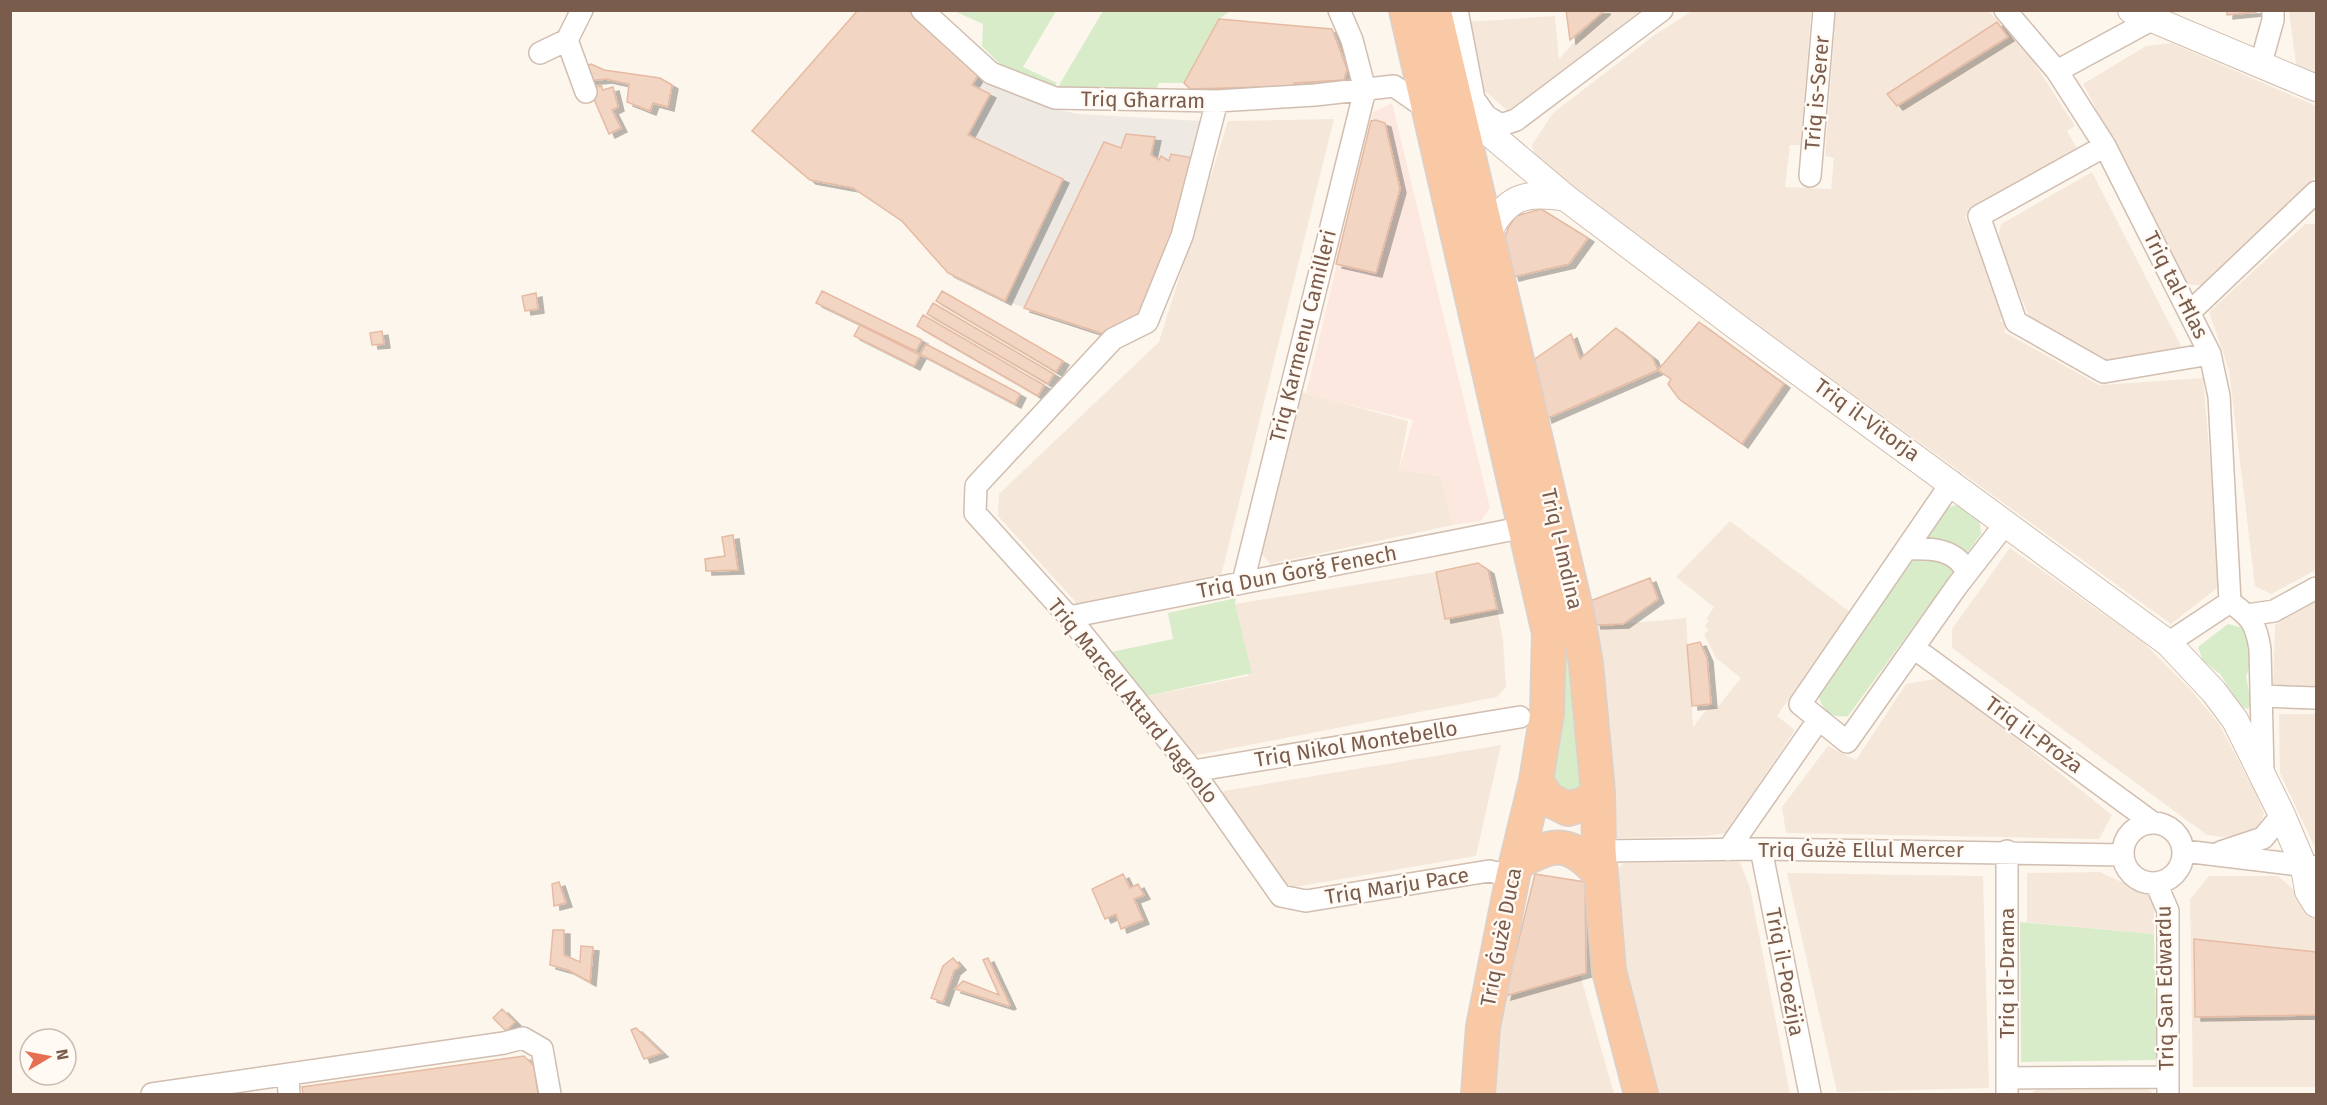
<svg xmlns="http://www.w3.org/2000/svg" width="2327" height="1105" viewBox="0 0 2327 1105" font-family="'Fira Sans',sans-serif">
<defs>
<filter id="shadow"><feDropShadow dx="6" dy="4" stdDeviation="0" flood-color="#0004"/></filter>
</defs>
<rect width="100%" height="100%" fill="#fdf6ec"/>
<!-- residential -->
<path fill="#f5e8da" d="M1602 11H1648L1508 111 1480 87 1467 22 1555 16 1559 59Z
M1692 11H1811L1801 145H1790L1785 187 1831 189 1834 158 1825 156 1836 11H1989L2031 58 2075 126 2067 131 2078 150 1965 216 2004 314 2000 321 2007 324 2004 332 2099 385 2203 378 2221 585 2171 624 1659 254 1535 159 1532 145 1553 113 1656 34Z
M2289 11H2316V79L2297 71Z
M2171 43 2316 106V176L2205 286 2187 284 2083 84 2146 46Z
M1334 119 1221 576 1080 607 998 516 999 494 1159 342 1228 121Z
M2092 172 2182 348 2106 360 2030 318 1997 242 2001 224Z
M2305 224H2316V570L2271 594 2255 586 2229 370 2209 312Z
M1301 392 1408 421 1399 470 1441 476 1453 525 1270 564 1261 553Z
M1730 521 1850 612 1777 716 1795 730 1726 833 1705 836 1615 838 1591 627 1686 618 1693 727 1711 704 1717 708 1741 678 1716 658 1704 634 1709 630 1705 626 1709 620 1706 619 1714 607 1676 577Z
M2010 548 2143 642 2190 689 2219 724 2256 794 2264 813 2260 824 2254 830 2240 839 2207 835 1952 648V629Z
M1436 572 1445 618 1497 609 1503 639 1506 687 1497 697 1192 756 1142 697 1248 676 1235 604Z
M2316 601V687L2273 686 2275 625Z
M1941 678 2112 815 2099 839 1786 833 1782 807 1828 746 1856 760 1906 684Z
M2279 714H2316V850L2280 773Z
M1501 745 1476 856 1289 888 1219 799 1224 791Z
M1740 862 1750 888 1790 1094H1654L1614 971 1615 872 1624 863Z
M2100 872 2154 897V934L2027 922V873Z
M1787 873 1983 876 1989 1088 1837 1092Z
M2209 876H2278L2307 901 2316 919V1087H2193L2190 899Z
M1580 974 1614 1094H1485L1500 997Z
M2147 1088 2154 1094H2030L2036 1090Z"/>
<!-- commercial -->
<path fill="#fde8e0" d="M1392 103 1490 508 1481 521 1453 525 1441 476 1399 470 1413 420 1306 394 1373 112Z"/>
<!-- industrial -->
<path fill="#efe9e4" d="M858 10 1036 101 1064 111 1078 114 1201 121 1193 158 1110 336 1005 301 948 273 901 221 853 188 810 180 752 131Z"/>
<!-- green -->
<path fill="#d8ecc9" d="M954 11H1056L1023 67 1057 83 1054 86 1011 75 982 46 983 24Z
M1103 11H1230L1219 19 1184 83H1159L1156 90 1058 87Z
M1426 11 1577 667 1583 785 1572 795 1558 794 1550 773 1562 715Z
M1963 504 1979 515 1981 534 1848 716C1831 719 1822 710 1818 694L1948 507Z
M1236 598 1235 604 1252 673 1142 697 1107 653 1173 639 1168 613Z
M2228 624 2248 629 2256 647 2246 677 2252 705 2247 709 2240 705 2220 674 2203 661 2198 647Z
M2020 922 2154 934 2157 1060 2021 1062Z"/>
<!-- building -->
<path fill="#f3d5c3" stroke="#e6bba3" stroke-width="1.5" filter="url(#shadow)" d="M858 10H913L979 74 972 85 990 94 968 135 1063 179 1005 301 948 273 902 221 853 188 810 180 752 131Z
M1566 10H1604V11L1570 40Z
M2227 10H2256V12L2227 15Z
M1219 19 1332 29 1347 69 1344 80 1294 83V86L1190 89 1184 83Z
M1997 22 2008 37 1897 106 1887 94Z
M591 64 604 70 660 78 672 85 668 107 653 103 650 111 627 102 629 84 606 79 587 81 582 68Z
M601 85 603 90 613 87 618 107 612 110 621 128 609 134 590 90Z
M1376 120 1385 123 1400 189 1376 273 1336 264 1371 121Z
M1126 134 1155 137 1151 155 1159 160 1161 156 1169 161 1171 154 1193 158 1184 207 1147 298 1134 324 1110 336 1024 308 1104 142 1121 148Z
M1541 209 1588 238 1569 264 1513 277 1504 241 1508 228 1516 216Z
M822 291 922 340 916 351 816 303Z
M942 291 1063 361 1056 372 936 301Z
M536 293 538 309 525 311 522 296Z
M933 303 1054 374 1048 384 927 314Z
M923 315 1044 385 1038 396 917 326Z
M1699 322 1784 384 1742 444 1679 399 1668 384 1671 379 1658 370Z
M860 325 920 355 914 366 854 336Z
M1616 328 1652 357 1658 370 1546 419 1532 361 1571 334 1580 359Z
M382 331 384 344 372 345 370 333Z
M926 344 1020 394 1015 404 920 354Z
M733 535 738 570 706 571 705 559 725 556 722 537Z
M1478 563 1488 570 1497 609 1445 619 1436 572Z
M1650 578 1658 599 1623 624 1595 625 1590 601Z
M1700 642 1707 658 1711 704 1692 706 1687 645Z
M1123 874 1130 888 1138 884 1144 895 1134 899 1143 920 1121 929 1116 914 1105 919 1092 889Z
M1535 874 1585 882 1586 973 1505 996Z
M559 882 566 903 554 906 552 884Z
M553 930H564V955L580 962 581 946 593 947 590 982 568 970 550 965Z
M2194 939 2316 952V1015L2195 1017Z
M953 958 960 966 954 971 943 1002 931 998 943 966Z
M988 958 1010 1005 1008 1006 955 989 963 981 999 995 983 960Z
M502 1009 515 1022 506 1031 493 1018Z
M636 1028 662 1053 644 1059 631 1030Z
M524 1056 534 1066 538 1094H303L302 1087Z"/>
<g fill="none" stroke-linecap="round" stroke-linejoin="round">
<!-- minor casing -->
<g stroke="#d1beb0" stroke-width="24">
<path id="minor" d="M922 10 991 73 1055 98 1217 101 1315 95 1394 86 1430 111
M1339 10 1352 40 1365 90
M1457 10 1474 99 1486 116 1501 125 1516 120 1662 10
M2005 10 2057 71 2105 146 2210 354 2219 396 2230 602
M567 40 586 92
M540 53 567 40 582 10
M2261 63 2273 20V10
M2057 71 2153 19
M1217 101 1182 236 1147 322 1113 339 976 486 975 513 1069 617 1193 771 1281 896 1306 901 1489 871 1513 876
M2105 146 1979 216 2016 322 2104 372 2210 354
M1810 176 1824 10
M2191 311 2316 192
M1952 482 1800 704 1847 742 1957 586 2006 523
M1908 549C1932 548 1956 549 1967 572
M1243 582 1365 90
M2247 615 2274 611 2316 588
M1069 617 1525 527
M2168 643 2230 602C2251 617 2256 623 2260 649L2263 773
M1914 648 2153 823
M2261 696 2316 698
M1193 771 1520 717
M2123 853a30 30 0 1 1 60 0a30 30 0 1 1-60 0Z
M1761 849 1810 1094
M1728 850 1819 719
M1599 851 1761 849 2123 855
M2007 851V1094
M2184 851 2316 867
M2221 852 2263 838 2282 815
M2156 883 2168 911V1094
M288 1076 289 1094
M2007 1078 2167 1077
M152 1094 504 1043 523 1038 542 1049 550 1094"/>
</g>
<!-- tertiary casing -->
<g stroke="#d1beb0" stroke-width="28">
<path id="tertiary" d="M2131 10 2316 88
M1456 105 1566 198 1737 327 2168 643 2214 692 2235 720 2282 815 2304 867 2308 891 2316 904
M1486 236C1507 196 1524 191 1566 198"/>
</g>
<!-- trunk casing -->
<g stroke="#dad1cd" stroke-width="36">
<path id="trunk" d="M1406 10 1549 633 1547 713 1536 781 1513 876 1483 1027 1478 1094
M1434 10 1577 613 1586 664 1598 792 1599 851 1609 971 1641 1094
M1536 781 1548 799 1568 809 1587 803 1598 792
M1516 864C1555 841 1570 840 1601 875"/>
</g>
<!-- minor -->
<use href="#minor" stroke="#fff" stroke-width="21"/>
<!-- tertiary -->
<use href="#tertiary" stroke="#fff" stroke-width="26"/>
<!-- trunk -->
<use href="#trunk" stroke="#f9c8a4" stroke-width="33"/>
</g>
<g text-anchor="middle" stroke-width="5" stroke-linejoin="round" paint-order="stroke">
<!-- street labels -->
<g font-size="21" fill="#7a5c4d" stroke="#fffaf3">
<text transform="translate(1817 93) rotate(-85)" y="7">Triq is-Serer</text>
<text transform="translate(1143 100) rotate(1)" y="7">Triq Għarram</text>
<text transform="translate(2176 285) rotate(63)" y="7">Triq tal-Ħlas</text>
<text transform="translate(1303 336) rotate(-76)" y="7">Triq Karmenu Camilleri</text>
<text transform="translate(1867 420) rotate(36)" y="7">Triq il-Vitorja</text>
<text transform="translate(1562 549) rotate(77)" y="7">Triq l-Imdina</text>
<text transform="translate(1297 572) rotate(-11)" y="7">Triq Dun Ġorġ Fenech</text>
<text transform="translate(1133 701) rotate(51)" y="7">Triq Marcell Attard Vagnolo</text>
<text transform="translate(2034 735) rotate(36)" y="7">Triq il-Proża</text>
<text transform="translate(1356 744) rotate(-9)" y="7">Triq Nikol Montebello</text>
<text x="1861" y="857">Triq Ġużè Ellul Mercer</text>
<text transform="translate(1397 886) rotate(-9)" y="7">Triq Marju Pace</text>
<text transform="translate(1501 937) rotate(-79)" y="7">Triq Ġużè Duca</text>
<text transform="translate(1785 972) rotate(79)" y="7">Triq il-Poeżija</text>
<text transform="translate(2007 973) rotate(-90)" y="7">Triq id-Drama</text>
<text transform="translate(2165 988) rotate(-91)" y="7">Triq San Edwardu</text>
</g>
</g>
<!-- border -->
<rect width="2327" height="1105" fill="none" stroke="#7a5c4d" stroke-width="24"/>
<!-- north arrow -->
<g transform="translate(48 1057) rotate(80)"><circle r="28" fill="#fffaf3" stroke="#cabbb1" stroke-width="1.5"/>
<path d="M0-4.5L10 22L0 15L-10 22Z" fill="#e76f51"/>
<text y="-9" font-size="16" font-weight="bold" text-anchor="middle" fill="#7a5c4d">N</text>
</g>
</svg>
